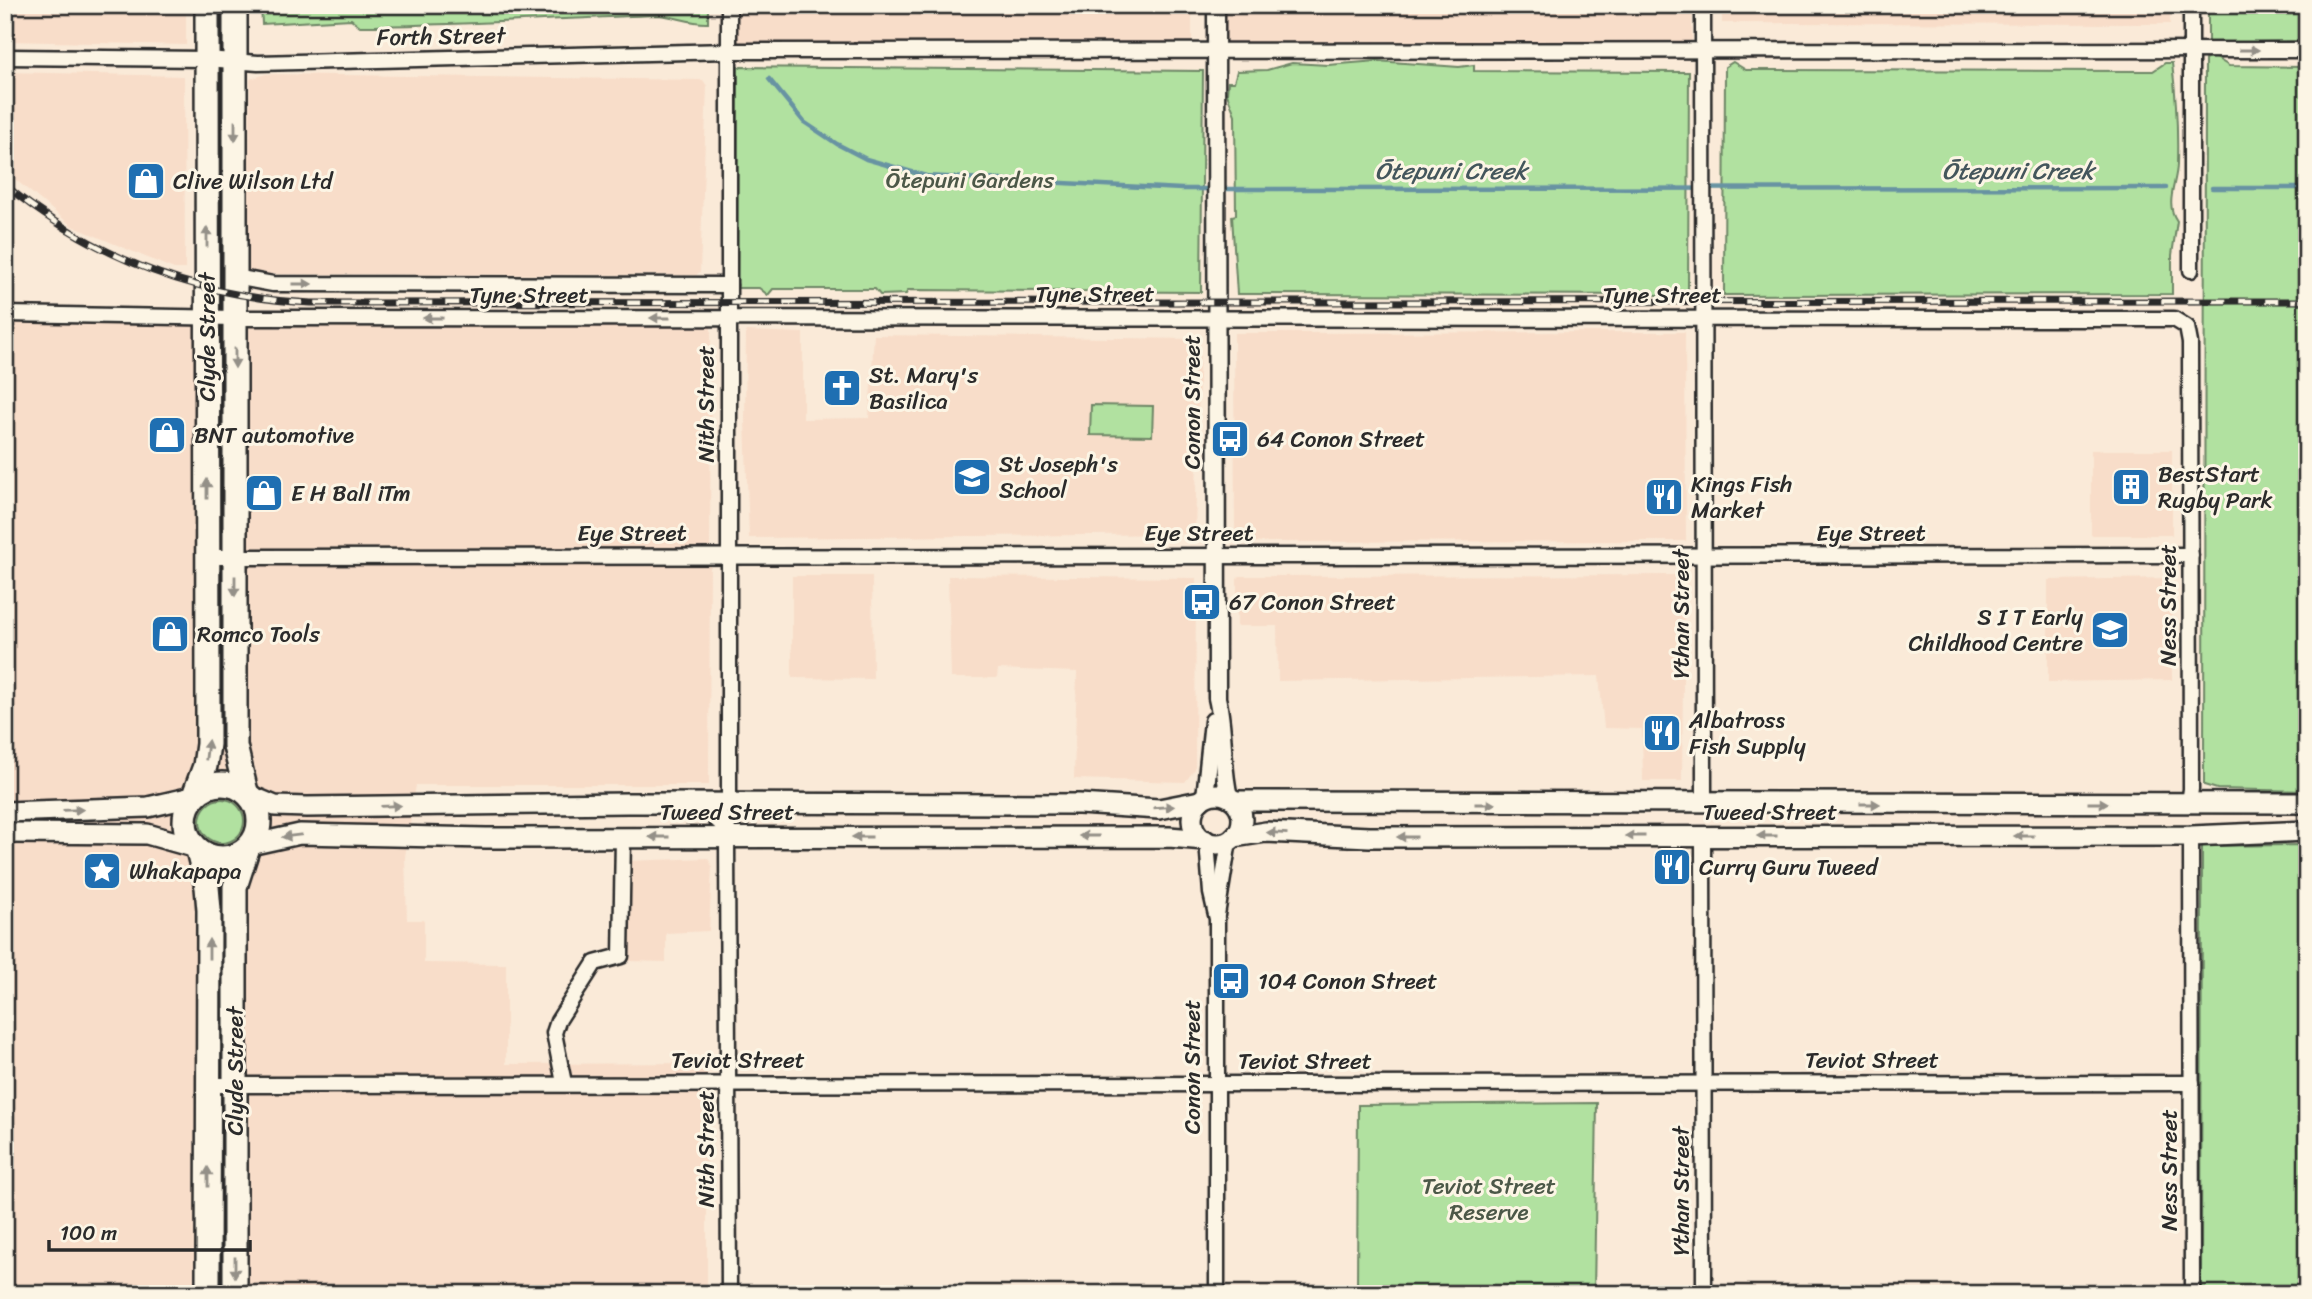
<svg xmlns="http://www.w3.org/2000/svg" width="2312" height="1299" font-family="Sriracha,sans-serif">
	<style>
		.built { fill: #f8ddc9 }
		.green { fill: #b1e1a0; stroke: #6e8666; stroke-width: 2 }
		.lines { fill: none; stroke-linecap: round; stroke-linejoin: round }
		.stream { stroke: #6793a2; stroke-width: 4.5 }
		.minor-casing { stroke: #2b2b2b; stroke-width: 19 }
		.tertiary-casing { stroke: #2b2b2b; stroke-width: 21 }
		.secondary-casing { stroke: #2b2b2b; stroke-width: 24 }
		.trunk-casing { stroke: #2b2b2b; stroke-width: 28 }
		.minor { stroke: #fcf5e5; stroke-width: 14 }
		.tertiary { stroke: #fcf5e5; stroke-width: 16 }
		.secondary { stroke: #fcf5e5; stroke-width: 19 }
		.trunk { stroke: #fcf5e5; stroke-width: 23 }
		.rail-casing { stroke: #2b2b2b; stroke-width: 7 }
		.rail { stroke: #fcf5e5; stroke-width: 4.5; stroke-dasharray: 13; stroke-linecap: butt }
		.oneway { fill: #949088 }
		.labels { text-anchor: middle; stroke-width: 6; stroke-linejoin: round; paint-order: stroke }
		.street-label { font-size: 23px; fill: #2b2b2b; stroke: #fcf5e5 }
		.park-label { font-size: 23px; fill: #4c5848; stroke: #fcf5e5 }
		.poi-label { font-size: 23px; fill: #2b2b2b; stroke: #fcf5e5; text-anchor: start }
		.water-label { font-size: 24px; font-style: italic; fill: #44565c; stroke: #fcf5e5 }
	</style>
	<rect width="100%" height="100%" fill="#faead8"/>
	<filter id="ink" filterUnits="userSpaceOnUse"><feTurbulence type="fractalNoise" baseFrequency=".0143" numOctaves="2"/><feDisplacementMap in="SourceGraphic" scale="14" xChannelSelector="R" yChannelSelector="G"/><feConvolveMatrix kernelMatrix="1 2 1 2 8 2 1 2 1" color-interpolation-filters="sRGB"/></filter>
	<g filter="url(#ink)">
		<g class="built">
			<path d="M5,5H186V45L5,41Z"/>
			<rect x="727" y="5" width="465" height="53"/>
			<rect x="1222" y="5" width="470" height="44"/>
			<path d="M1722,5H2170V24L1722,23Z"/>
			<path d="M5,72L184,76L185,269H174L72,226L5,171Z"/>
			<path d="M266,74L703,80L707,86L700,272L696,275L254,274L248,269L250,79Z"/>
			<path d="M5,323L711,326L709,785H416L405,857L407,920H424V963L506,964V1064L707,1063V1294H5Z"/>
			<path d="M746,331L803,333V419L869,418L874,335L1200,339L1195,534L749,538L745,420Z"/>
			<path d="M1685,332L1686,541L1235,542L1234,333Z"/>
			<rect x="2091" y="450" width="81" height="85"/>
			<path d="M1684,575L1682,781H1643L1642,729L1604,728L1599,676L1278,681L1277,626H1237V579L1240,576Z"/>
			<path d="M792,576H872L873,679L792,678Z"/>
			<path d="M948,576L1196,578L1195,769L1185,782L1074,779L1077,672L998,669L997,678H951Z"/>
			<path d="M2171,578L2172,680L2048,682V580Z"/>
			<path d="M708,858L712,866L709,931L666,933V962L629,961L627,861Z"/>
		</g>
		<g class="green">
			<path d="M261,5H708V23C690,24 673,15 656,15C557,19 459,25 360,26L351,19L262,24Z"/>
			<path d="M2208,5H2307V41L2208,43Z"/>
			<path d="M2213,56L2229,66L2307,67V791L2217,789L2204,785L2205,60Z"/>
			<path d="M1377,61L1459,67L1474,65V71L1689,72L1688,295L1237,294L1232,216L1236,215L1235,115L1227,94L1228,82H1234L1237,71L1267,70L1292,63L1328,65Z"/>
			<path d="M1733,62L1746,70L2153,71L2165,63H2172C2176,95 2178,129 2177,164C2177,183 2164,203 2177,221L2172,255V294L1724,295L1725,67Z"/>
			<path d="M738,67L1203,71L1201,292L908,290L906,294L880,295L875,289H773L768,295L759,288H737Z"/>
			<path d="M1091,405L1153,406L1152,436L1090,435Z"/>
			<circle cx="222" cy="821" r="22"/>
			<path d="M2307,845V1294H2201L2202,846Z"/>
			<path d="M1597,1103L1594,1294H1357L1358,1105Z"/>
		</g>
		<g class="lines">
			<g class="stream">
				<path d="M769,79L804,122L837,144L866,159L926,176L1182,189L2166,188"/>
				<path d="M2212,188H2307"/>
			</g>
			<g class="minor-casing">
				<g id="minor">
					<path d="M729,5V804"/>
					<path d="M1703,5L1704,803"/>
					<path d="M2191,5V270"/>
					<path d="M5,57L207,59L258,63L729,51L2307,50"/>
					<path d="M235,277L273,284L729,285"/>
					<path d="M5,314L235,318L2174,319L2187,327L2190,343L2191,789L2189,803"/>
					<path d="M208,557L2191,555"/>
					<path d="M1703,836L1704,1294"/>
					<path d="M2191,836L2192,1294"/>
					<path d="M727,837L729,1294"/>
					<path d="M1207,841L1211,893L1217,919V1294"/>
					<path d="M1217,915L1229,841"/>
					<path d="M564,1083L554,1033L558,1021L595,963L621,956L623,837"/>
					<path d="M209,1085L2192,1083"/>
				</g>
			</g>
			<g class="tertiary-casing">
				<g id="tertiary">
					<path d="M1216,5L1217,698C1225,731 1221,764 1229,797"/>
					<path d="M1205,797L1213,721"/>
				</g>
			</g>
			<g class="secondary-casing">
				<g id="secondary">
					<circle cx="1217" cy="819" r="25"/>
					<path d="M251,796L275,806L307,807L628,803L1079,804L1159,809L1200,801"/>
					<path d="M1235,801L2307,803"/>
					<path d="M702,804L724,823L727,837"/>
					<path d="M5,812L148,807L192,797"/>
					<path d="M5,833L147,834L193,847"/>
					<path d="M1234,837L1266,832L1369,837L2191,836L2307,831"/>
					<path d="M250,845L300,834L486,838L1169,837L1205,840"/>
				</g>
			</g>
			<g class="trunk-casing">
				<g id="trunk">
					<path d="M235,5V746L246,792"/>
					<circle cx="222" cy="821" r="37"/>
					<path d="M195,793L205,766L208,744L207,5"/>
					<path d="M198,850L207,887L209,910L208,1294"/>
					<path d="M235,1294V887L247,850"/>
				</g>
			</g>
			<use href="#minor" class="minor"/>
			<use href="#tertiary" class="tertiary"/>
			<use href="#secondary" class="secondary"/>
			<use href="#trunk" class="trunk"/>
			<g class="rail-casing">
				<path id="rail" d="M5,185C94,258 196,297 311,303L2307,301"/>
			</g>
			<use href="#rail" class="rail"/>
		</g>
		<defs><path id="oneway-solid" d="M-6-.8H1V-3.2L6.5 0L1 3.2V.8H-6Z" transform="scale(1.75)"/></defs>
		<g class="oneway">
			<use href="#oneway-solid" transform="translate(2249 50)"/>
			<use href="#oneway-solid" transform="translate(235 131) rotate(90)"/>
			<use href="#oneway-solid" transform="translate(207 237) rotate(-90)"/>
			<use href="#oneway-solid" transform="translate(302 284)"/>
			<use href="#oneway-solid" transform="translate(433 318) rotate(-180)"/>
			<use href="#oneway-solid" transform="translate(660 318) rotate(-180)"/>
			<use href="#oneway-solid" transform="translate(235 358) rotate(90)"/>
			<use href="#oneway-solid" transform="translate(207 489) rotate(-90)"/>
			<use href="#oneway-solid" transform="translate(235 586) rotate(90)"/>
			<use href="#oneway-solid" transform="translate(207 750) rotate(-83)"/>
			<use href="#oneway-solid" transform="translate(2098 803)"/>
			<use href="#oneway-solid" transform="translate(1485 804)"/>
			<use href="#oneway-solid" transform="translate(1870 804)"/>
			<use href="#oneway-solid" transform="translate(391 806) rotate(-2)"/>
			<use href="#oneway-solid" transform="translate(1164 807) rotate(-4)"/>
			<use href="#oneway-solid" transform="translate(73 810) rotate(-2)"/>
			<use href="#oneway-solid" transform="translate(1277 833) rotate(-177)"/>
			<use href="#oneway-solid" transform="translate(292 836) rotate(173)"/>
			<use href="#oneway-solid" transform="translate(1089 836) rotate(180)"/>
			<use href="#oneway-solid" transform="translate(1635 836) rotate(180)"/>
			<use href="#oneway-solid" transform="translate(1767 836) rotate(180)"/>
			<use href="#oneway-solid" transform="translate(2024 836) rotate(180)"/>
			<use href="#oneway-solid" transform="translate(659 837) rotate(-180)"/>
			<use href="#oneway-solid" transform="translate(862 837) rotate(180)"/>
			<use href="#oneway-solid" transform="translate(1407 837) rotate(180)"/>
			<use href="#oneway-solid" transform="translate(209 949) rotate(-90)"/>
			<use href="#oneway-solid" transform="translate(208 1177) rotate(-90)"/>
			<use href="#oneway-solid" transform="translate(235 1267) rotate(90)"/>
		</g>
	</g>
	<defs>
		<g id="shop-square" transform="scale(2.0125)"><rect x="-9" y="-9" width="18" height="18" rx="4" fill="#1f6fb2" stroke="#fcf5e5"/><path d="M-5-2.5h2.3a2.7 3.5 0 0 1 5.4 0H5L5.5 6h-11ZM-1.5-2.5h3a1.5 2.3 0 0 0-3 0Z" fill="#fff"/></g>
		<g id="church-square" transform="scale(2.0125)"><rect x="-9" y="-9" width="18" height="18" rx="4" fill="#1f6fb2" stroke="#fcf5e5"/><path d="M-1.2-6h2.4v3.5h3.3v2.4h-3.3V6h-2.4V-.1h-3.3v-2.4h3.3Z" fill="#fff"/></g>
		<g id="bus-square" transform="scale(2.0125)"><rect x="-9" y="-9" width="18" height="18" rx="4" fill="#1f6fb2" stroke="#fcf5e5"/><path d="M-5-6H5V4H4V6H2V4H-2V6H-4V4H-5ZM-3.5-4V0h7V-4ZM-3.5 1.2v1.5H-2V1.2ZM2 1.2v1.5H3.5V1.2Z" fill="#fff"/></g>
		<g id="school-square" transform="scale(2.0125)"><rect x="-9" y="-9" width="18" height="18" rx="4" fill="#1f6fb2" stroke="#fcf5e5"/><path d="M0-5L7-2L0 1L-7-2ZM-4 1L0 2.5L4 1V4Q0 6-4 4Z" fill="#fff"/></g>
		<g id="building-square" transform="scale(2.0125)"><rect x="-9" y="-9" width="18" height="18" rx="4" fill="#1f6fb2" stroke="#fcf5e5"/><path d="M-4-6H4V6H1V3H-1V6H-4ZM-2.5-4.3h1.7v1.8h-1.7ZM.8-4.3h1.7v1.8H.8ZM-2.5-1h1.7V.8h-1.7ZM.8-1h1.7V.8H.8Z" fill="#fff"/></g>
		<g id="restaurant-square" transform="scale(2.0125)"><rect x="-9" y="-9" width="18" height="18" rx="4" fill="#1f6fb2" stroke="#fcf5e5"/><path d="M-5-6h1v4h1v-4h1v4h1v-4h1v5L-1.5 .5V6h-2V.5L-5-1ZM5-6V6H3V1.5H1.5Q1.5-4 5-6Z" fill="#fff"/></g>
		<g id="sight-square" transform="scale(2.0125)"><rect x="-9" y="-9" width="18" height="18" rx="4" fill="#1f6fb2" stroke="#fcf5e5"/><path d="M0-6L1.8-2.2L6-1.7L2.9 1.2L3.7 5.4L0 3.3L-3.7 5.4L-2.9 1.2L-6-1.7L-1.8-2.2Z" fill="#fff"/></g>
	</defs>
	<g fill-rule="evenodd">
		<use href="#shop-square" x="146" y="181"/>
		<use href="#church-square" x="842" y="388"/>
		<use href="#shop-square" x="167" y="435"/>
		<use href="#bus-square" x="1230" y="439"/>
		<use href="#school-square" x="972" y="477"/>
		<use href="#building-square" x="2131" y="487"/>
		<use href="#shop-square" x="264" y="493"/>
		<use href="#restaurant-square" x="1664" y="497"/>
		<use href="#bus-square" x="1202" y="602"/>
		<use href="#school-square" x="2110" y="630"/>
		<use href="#shop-square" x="170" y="634"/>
		<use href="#restaurant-square" x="1662" y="733"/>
		<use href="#restaurant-square" x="1672" y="867"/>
		<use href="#sight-square" x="102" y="871"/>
		<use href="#bus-square" x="1231" y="981"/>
	</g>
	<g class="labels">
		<g class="street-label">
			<text transform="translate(441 36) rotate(-1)" y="8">Forth Street</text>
			<text x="1095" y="302">Tyne Street</text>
			<text x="529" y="303">Tyne Street</text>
			<text x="1662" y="303">Tyne Street</text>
			<text transform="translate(207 337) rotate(-90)" y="8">Clyde Street</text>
			<text transform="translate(1192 402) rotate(-90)" y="8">Conon Street</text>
			<text transform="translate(706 404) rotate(-90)" y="8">Nith Street</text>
			<text x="632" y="541">Eye Street</text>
			<text x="1199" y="541">Eye Street</text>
			<text x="1871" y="541">Eye Street</text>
			<text transform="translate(2168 605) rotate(-90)" y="8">Ness Street</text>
			<text transform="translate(1681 614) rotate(-90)" y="8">Ythan Street</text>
			<text x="727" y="820">Tweed Street</text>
			<text x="1770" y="820">Tweed Street</text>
			<text x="738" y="1068">Teviot Street</text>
			<text x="1872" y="1068">Teviot Street</text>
			<text x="1305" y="1069">Teviot Street</text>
			<text transform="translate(1192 1067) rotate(-90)" y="8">Conon Street</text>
			<text transform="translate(235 1071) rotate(-90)" y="8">Clyde Street</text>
			<text transform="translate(706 1149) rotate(-90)" y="8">Nith Street</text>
			<text transform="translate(2169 1170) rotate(-90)" y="8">Ness Street</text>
			<text transform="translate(1681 1191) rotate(-90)" y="8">Ythan Street</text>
		</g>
		<g class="park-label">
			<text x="970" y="188">Ōtepuni Gardens</text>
			<text x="1489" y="1194">Teviot Street<tspan x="1489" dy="26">Reserve</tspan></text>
		</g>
		<g class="poi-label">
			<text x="173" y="189">Clive Wilson Ltd</text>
			<text x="869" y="383">St. Mary's<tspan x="869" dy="26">Basilica</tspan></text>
			<text x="194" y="443">BNT automotive</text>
			<text x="1257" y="447">64 Conon Street</text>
			<text x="999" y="472">St Joseph's<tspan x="999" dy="26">School</tspan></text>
			<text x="2158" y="482">BestStart<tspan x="2158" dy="26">Rugby Park</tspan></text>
			<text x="1691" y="492">Kings Fish<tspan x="1691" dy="26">Market</tspan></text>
			<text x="291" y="501">E H Ball iTm</text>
			<text x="1229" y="610">67 Conon Street</text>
			<text x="2083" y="625" text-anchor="end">S I T Early<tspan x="2083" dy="26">Childhood Centre</tspan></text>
			<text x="197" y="642">Romco Tools</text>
			<text x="1689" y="728">Albatross<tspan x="1689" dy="26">Fish Supply</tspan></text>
			<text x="1699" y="875">Curry Guru Tweed</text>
			<text x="129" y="879">Whakapapa</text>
			<text x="1258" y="989">104 Conon Street</text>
		</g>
		<g class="water-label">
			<text x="1451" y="179">Ōtepuni Creek</text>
			<text x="2018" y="179">Ōtepuni Creek</text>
		</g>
	</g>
	<rect width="2312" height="1299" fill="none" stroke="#fcf5e5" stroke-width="28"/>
	<rect x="14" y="14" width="2284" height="1271" fill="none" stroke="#2b2b2b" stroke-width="2.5" filter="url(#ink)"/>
	<path d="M49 1240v10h201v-10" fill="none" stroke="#2b2b2b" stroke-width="3.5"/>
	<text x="60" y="1240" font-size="21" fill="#2b2b2b" stroke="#fcf5e5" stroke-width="5" paint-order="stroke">100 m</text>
</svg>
